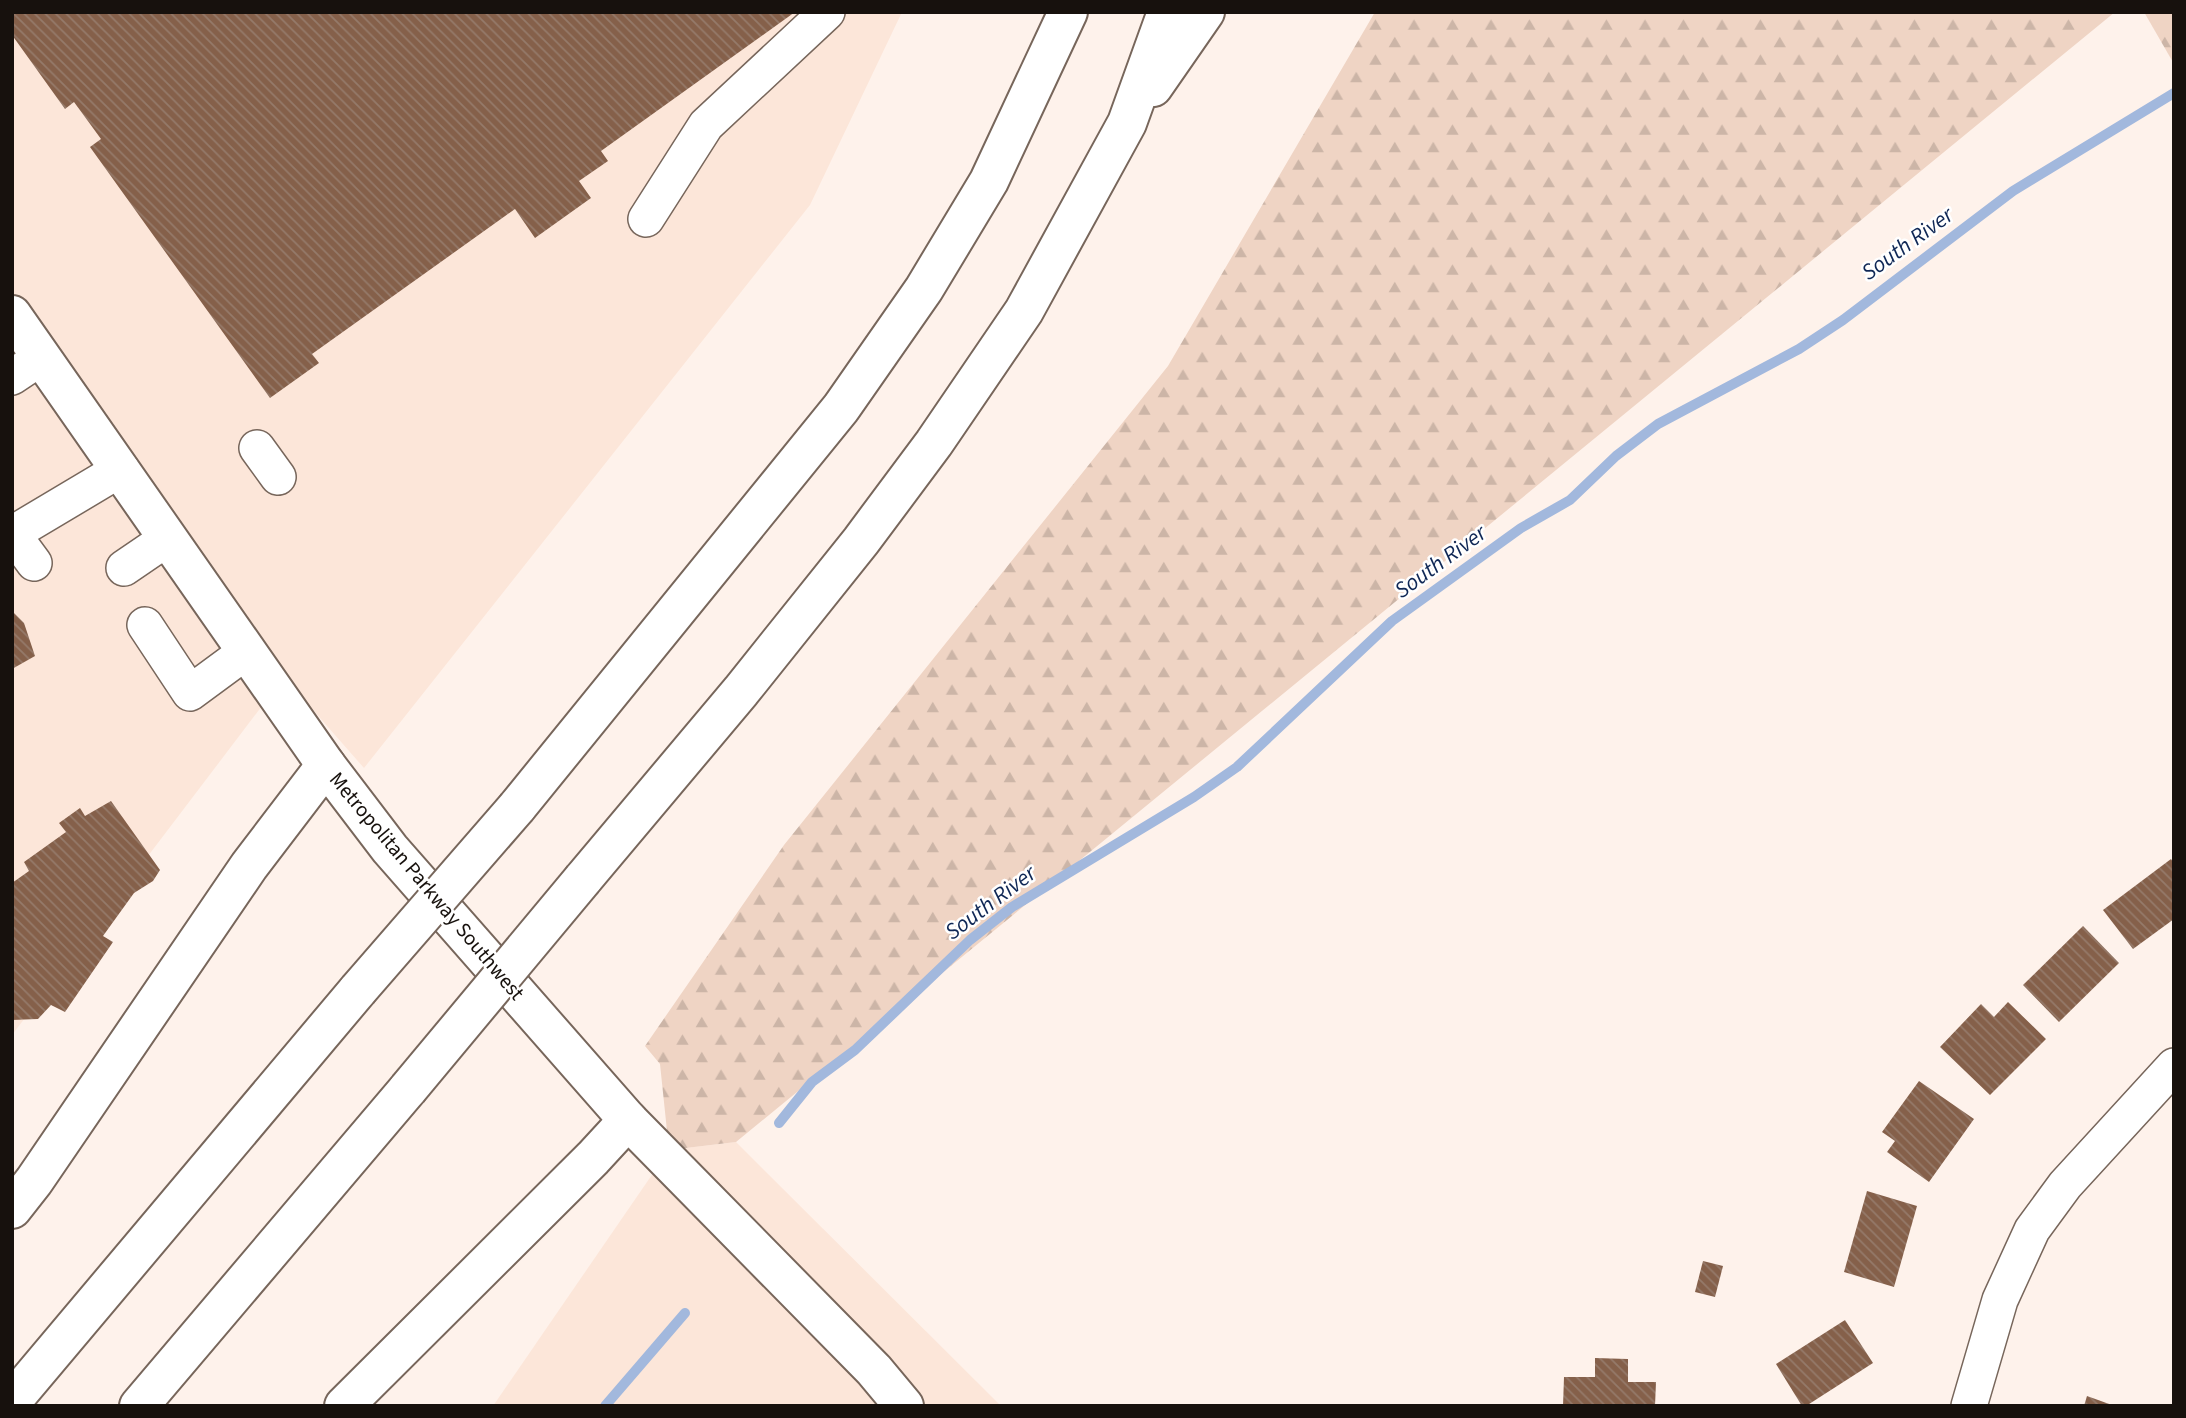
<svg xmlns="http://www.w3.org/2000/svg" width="2186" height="1418" font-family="'Source Sans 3',sans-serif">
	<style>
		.built { fill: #fce6d9 }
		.forest { fill: url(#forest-firs) }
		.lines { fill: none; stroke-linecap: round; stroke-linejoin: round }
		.stream { stroke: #a2b8dd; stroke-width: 10 }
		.building { fill: url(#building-back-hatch) }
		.minor-casing { stroke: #77665b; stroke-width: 38 }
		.major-casing { stroke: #77665b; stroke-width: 42 }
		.highway-casing { stroke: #77665b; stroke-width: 42 }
		.minor { stroke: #fff; stroke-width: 35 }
		.major { stroke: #fff; stroke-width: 38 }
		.highway { stroke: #fff; stroke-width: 38 }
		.highway-bridge-casing { stroke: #77665b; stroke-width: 42; stroke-linecap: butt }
		.highway-bridge { stroke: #fff; stroke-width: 38 }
		.labels { text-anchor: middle; stroke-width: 5; stroke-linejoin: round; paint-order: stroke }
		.street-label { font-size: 21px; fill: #17110d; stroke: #fff }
		.water-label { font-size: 23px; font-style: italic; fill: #0f2755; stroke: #fff }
	</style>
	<defs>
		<pattern id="forest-firs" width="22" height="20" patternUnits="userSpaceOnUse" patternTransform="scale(1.75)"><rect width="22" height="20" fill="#efd4c4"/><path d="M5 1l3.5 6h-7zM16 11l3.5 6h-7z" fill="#ccb5a7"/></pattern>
		<pattern id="building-back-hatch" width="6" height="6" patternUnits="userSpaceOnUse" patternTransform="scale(1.75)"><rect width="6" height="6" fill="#85604a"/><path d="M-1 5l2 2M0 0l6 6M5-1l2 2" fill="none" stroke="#957a6a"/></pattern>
	</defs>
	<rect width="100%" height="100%" fill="#fef2eb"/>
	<g class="built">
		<path d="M12,12H902L810,205L364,768L284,677L12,1035Z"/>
		<path d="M736,1142L1001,1406H493L669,1150Z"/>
	</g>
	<g class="forest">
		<path d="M1375,12H2115L736,1142L669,1150L660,1064L645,1046L784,845L1168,366Z"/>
		<path d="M2144,12H2174V64Z"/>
	</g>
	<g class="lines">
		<g class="stream">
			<path d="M779,1123L812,1082L855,1050L970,940L1012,907L1194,797L1237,767L1392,621L1521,528L1570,500L1616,456L1658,424L1799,349L1843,320L2013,191L2174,93"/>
			<path d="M605,1406L685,1313"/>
		</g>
	</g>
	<g class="building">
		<path d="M12,12H795L601,151L608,161L579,181L591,198L535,238L515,209L312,354L319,363L270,398L90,147L101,139L74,102L65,109L12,35Z"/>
		<path d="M12,611L24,623L35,656L12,669Z"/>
		<path d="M111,801L160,870L153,881L134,893L103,936L113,942L65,1012L51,1005L38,1019L12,1020V883L29,871L24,862L66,832L59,823L80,808L85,816Z"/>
		<path d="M2171,859L2174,863V919L2133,949L2103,910Z"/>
		<path d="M2083,926L2119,963L2059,1022L2023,985Z"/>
		<path d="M2008,1002L2046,1039L1990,1095L1940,1047L1981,1004L1994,1017Z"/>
		<path d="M1919,1081L1974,1119L1929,1182L1887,1152L1895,1141L1882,1132Z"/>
		<path d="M1867,1191L1917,1206L1894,1287L1844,1272Z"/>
		<path d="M1703,1261L1723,1266L1715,1297L1695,1292Z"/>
		<path d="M1845,1320L1873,1363L1806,1406H1802L1776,1364Z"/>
		<path d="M1595,1358L1628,1359V1382H1656L1655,1406H1563L1564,1377H1595Z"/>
		<path d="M2087,1396L2112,1405V1406H2084Z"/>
	</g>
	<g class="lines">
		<g class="minor-casing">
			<g id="minor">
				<path d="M646,219L706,125L827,12"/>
				<path d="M12,377L42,357"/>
				<path d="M257,448L278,477"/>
				<path d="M12,533L34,563"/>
				<path d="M12,534L121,469"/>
				<path d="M124,568L168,538"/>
				<path d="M145,625L190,693L247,651"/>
				<path d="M1969,1406L2000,1300L2032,1230L2065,1185L2174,1066"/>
			</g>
		</g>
		<g class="major-casing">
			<path id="major" d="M12,315L326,765L390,849L628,1120L874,1370L904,1406"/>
		</g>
		<g class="highway-casing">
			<g id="highway">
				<path d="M1153,87L1205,12"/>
				<path d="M517,807L841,408L924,289L989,181L1068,12"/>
				<path d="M583,879L741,691L861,541L934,443L1024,311L1127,123L1167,12"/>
				<path d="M12,1209L34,1181L249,866L326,765"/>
				<path d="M12,1401L358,990"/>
				<path d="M139,1406L408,1089"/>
				<path d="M344,1406L593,1158L628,1120"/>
			</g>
		</g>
		<use href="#minor" class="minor"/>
		<use href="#major" class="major"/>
		<use href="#highway" class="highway"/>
		<g class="highway-bridge-casing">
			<g id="highway-bridge">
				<path d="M358,990L517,807"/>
				<path d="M408,1089L583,879"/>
			</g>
		</g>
		<use href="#highway-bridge" class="highway-bridge"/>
	</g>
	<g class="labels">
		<g class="street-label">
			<text transform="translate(427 886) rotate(50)" y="7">Metropolitan Parkway Southwest</text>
		</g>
		<g class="water-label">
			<text transform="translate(1907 243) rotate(-36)" y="8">South River</text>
			<text transform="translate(1440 561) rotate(-36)" y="8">South River</text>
			<text transform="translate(990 902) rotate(-37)" y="8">South River</text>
		</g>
	</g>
	<rect width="2186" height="1418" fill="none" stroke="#17110d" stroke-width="28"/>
</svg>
